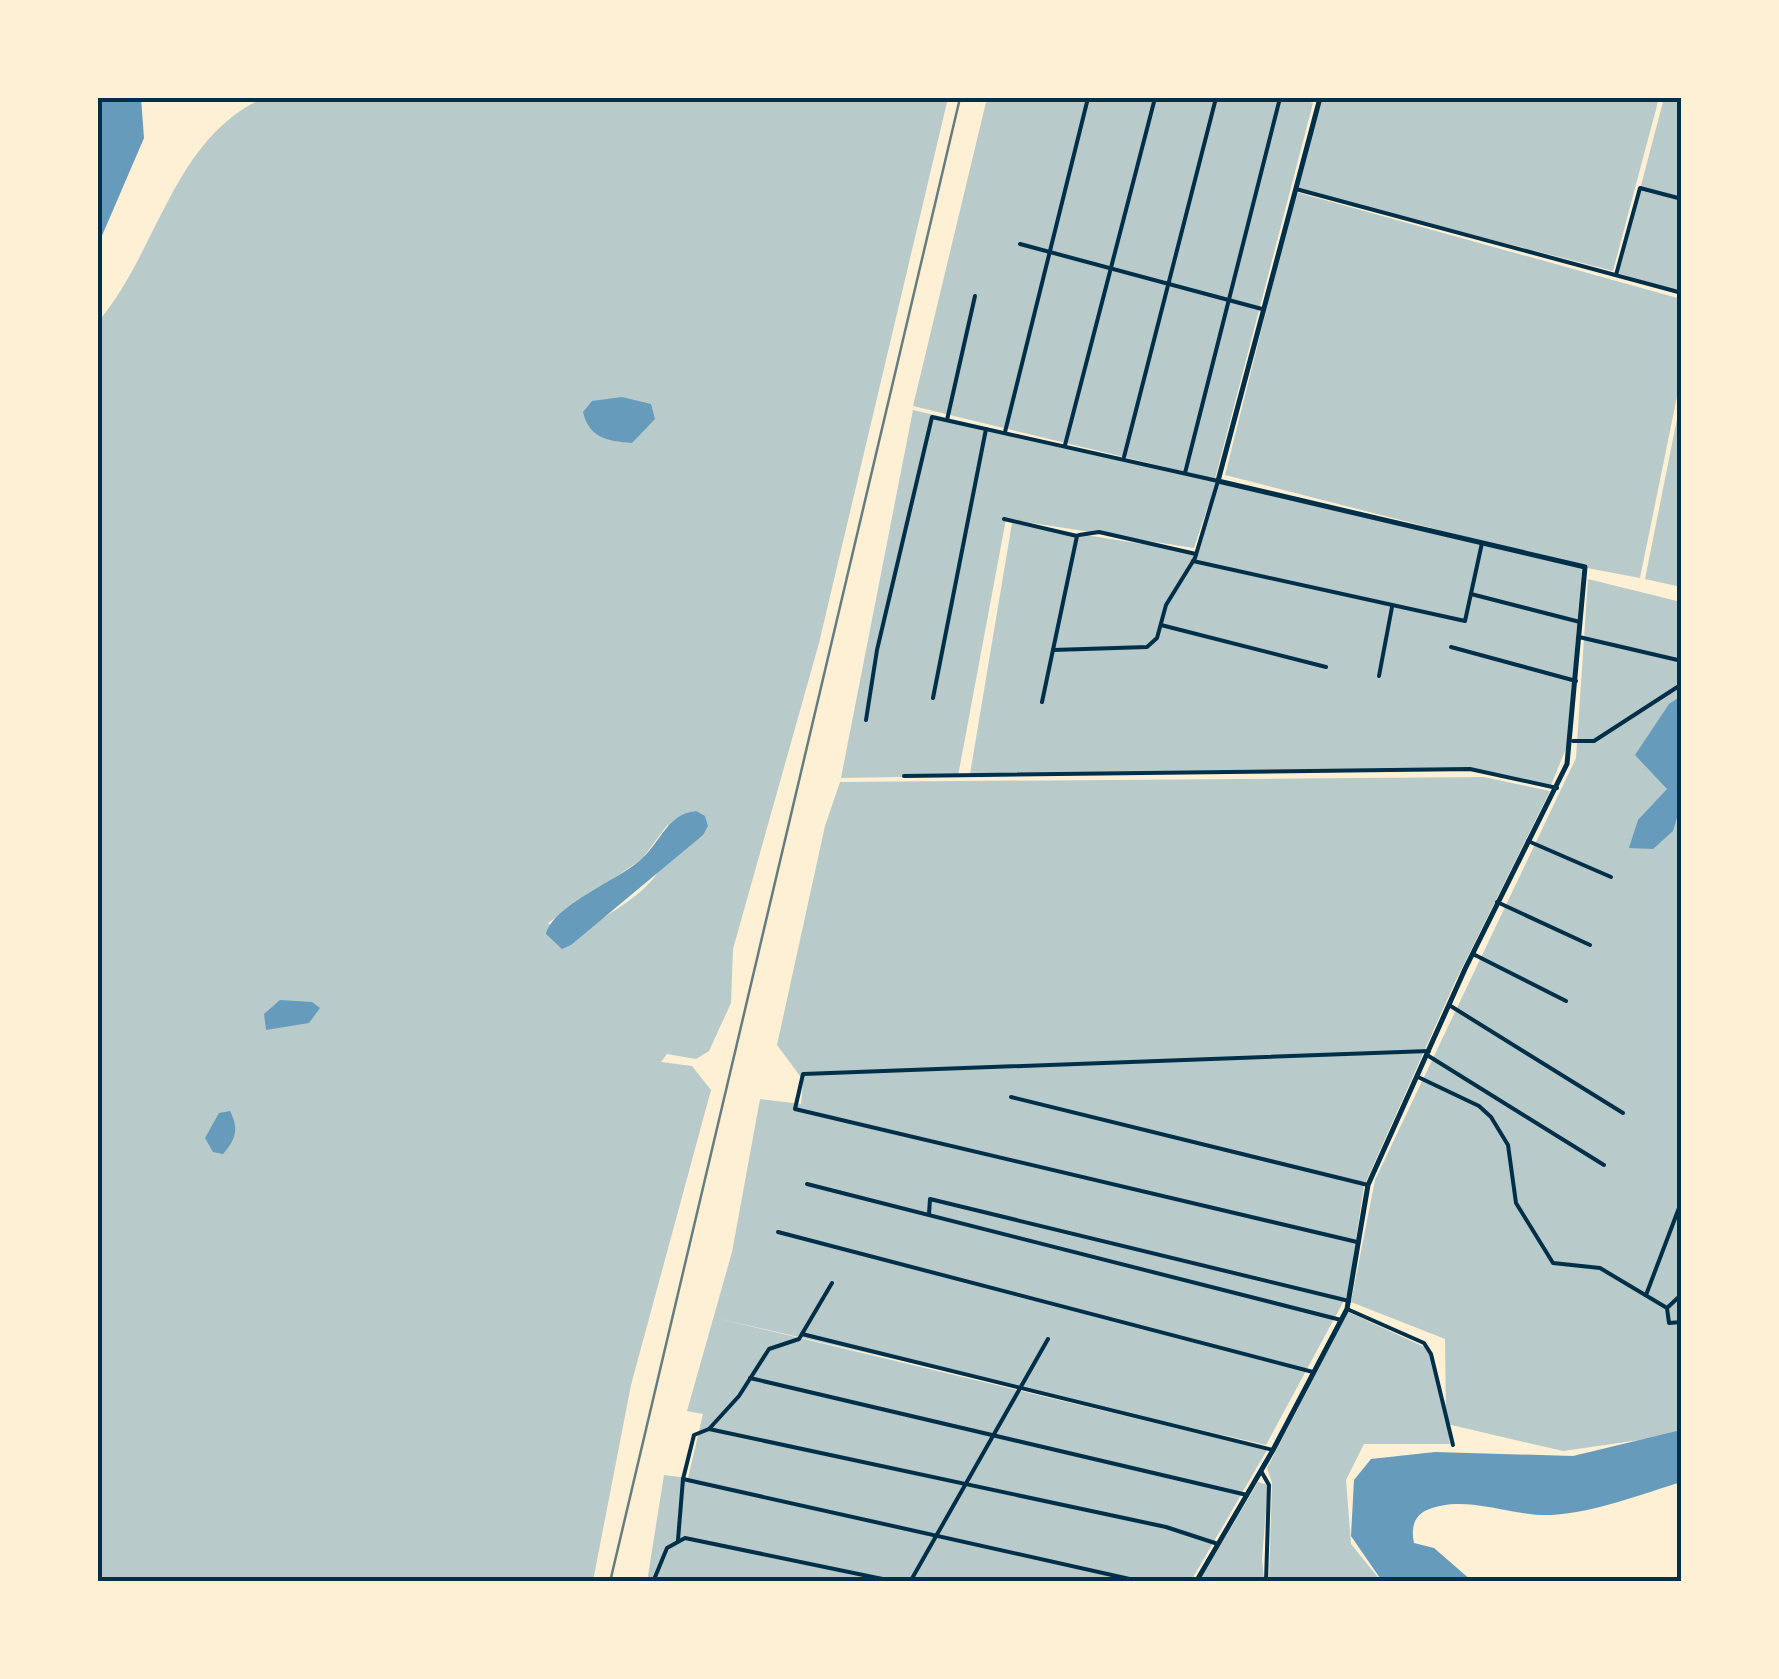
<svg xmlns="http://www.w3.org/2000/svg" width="1779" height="1679" font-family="'Sofia Sans Condensed',sans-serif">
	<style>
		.green { fill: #b9caca; fill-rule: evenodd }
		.water { fill: #669bbc }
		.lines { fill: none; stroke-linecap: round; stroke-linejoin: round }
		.minor { stroke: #003049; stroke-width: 4 }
		.tertiary { stroke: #003049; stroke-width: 5 }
		.rail { stroke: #657d81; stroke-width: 2.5 }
		.neatline { fill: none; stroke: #003049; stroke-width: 4 }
	</style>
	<rect width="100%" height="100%" fill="#fdf0d5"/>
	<g class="green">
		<path d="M263,98H948L819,643L733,949L731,1003L709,1051L696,1059L667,1054L661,1062L692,1066L711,1090L631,1385L593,1581L98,1582V322C160,248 172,140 263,98ZM668,824C666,838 666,860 658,872C637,904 596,916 571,945L548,923L642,859Z"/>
		<path d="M987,98H1293L1313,103L1215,479L913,406Z"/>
		<path d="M1323,98H1659L1613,271L1296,189Z"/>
		<path d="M1664,98H1681V292L1618,273Z"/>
		<path d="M1296,192L1681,299V377L1640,578L1582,567L1567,746L1551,785L1485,771L970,774L1012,523L1198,553L1209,503L1194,548L1006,519L958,776L841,778L913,410L1568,563L1225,475Z"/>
		<path d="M1681,399L1682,587H1681L1645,579Z"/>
		<path d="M1588,579L1681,602V1434L1563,1451L1447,1424L1450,1444H1364L1346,1480L1351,1544L1381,1581H1269L1272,1483L1267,1468L1348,1312L1429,1349L1446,1419L1445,1339L1351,1302L1375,1180L1576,758Z"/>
		<path d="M1484,777L1550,791L1455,982L1364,1186L1348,1293L1266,1445L716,1318L1267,1450L1191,1581L647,1582L664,1475L688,1478L703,1414L687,1411L732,1252L760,1099L801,1104L803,1080L777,1045L825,826L840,782Z"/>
		<path d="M1258,1482L1268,1485L1262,1559L1264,1581L1199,1582Z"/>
	</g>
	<g class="water">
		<path d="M98,98H141L144,138L98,245Z"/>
		<path d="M622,397L651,404L655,419L632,443C607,441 589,438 583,412L592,401Z"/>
		<path d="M1681,696V804L1673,831L1653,849L1629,848L1638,820L1667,789L1635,755L1669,704Z"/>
		<path d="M696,811L705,816L708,826L703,835L571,945L562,949L546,934C552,907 615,881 638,862C660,845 666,814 696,811Z"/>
		<path d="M280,1000L312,1002L320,1008L309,1023L266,1030L264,1014Z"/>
		<path d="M230,1111C239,1129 236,1139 223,1154L213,1152L205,1138L219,1113Z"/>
		<path d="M1681,1430V1482C1640,1495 1595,1512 1552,1515C1512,1517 1465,1493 1427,1510C1413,1516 1411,1530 1414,1543L1434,1548L1472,1581H1382L1351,1536L1354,1480L1371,1459L1435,1452L1573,1456Z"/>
	</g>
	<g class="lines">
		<g class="minor">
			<path d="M1296,189L1682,293"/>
			<path d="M1020,244L1262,309"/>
			<path d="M1616,275L1640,188L1682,199"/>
			<path d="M947,420L975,296"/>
			<path d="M1005,432L1088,98"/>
			<path d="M1065,445L1155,98"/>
			<path d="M1124,457L1216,98"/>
			<path d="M1185,473L1280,98"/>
			<path d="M1004,519L1077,536L1042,702"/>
			<path d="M1079,535L1099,532L1196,554"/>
			<path d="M1193,561L1465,621L1482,543"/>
			<path d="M1471,594L1580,622"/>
			<path d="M1161,625L1326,667"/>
			<path d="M1579,637L1682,661"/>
			<path d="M1451,647L1576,681"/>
			<path d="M1379,676L1392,607"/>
			<path d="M933,698L986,429"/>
			<path d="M866,720L877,650L932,417L1218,481L1195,558L1166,605L1157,638L1147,647L1053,650"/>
			<path d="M1573,741H1594L1682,684"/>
			<path d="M904,776L1470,769L1557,788"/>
			<path d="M1528,841L1611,877"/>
			<path d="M1497,902L1590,945"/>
			<path d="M1473,954L1566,1001"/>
			<path d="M1449,1005L1623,1113"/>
			<path d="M1427,1055L1604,1165"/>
			<path d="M1418,1077L1479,1106L1491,1117L1508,1145L1516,1203L1553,1263L1600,1268L1667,1308L1682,1294"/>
			<path d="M1011,1097L1368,1185"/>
			<path d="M807,1184L1341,1320"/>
			<path d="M929,1214L930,1199L1349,1301"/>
			<path d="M778,1232L1313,1372"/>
			<path d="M1357,1242L795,1109L803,1074L1429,1051"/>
			<path d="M832,1283L799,1339L769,1349L739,1396L709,1429L1166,1527L1218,1544"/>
			<path d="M1646,1295L1682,1200"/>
			<path d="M1667,1308L1669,1323L1682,1322"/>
			<path d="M1347,1309L1424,1343L1431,1354L1453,1445"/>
			<path d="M802,1334L1273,1450"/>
			<path d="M750,1378L1247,1495"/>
			<path d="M1261,1471L1269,1485L1266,1582"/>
			<path d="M683,1479L1143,1582"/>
			<path d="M678,1540L683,1479L694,1435L709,1429"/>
			<path d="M653,1582L667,1548L685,1538L897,1582"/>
			<path d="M910,1582L1048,1339"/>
		</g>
		<path class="tertiary" d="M1196,1582L1273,1450L1347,1309L1368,1185L1465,969L1567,764L1585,567L1218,481L1320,98"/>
		<path class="rail" d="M610,1582L960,98"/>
	</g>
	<rect width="1779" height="1679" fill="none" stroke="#fdf0d5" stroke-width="200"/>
	<rect x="100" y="100" width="1579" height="1479" class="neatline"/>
</svg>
